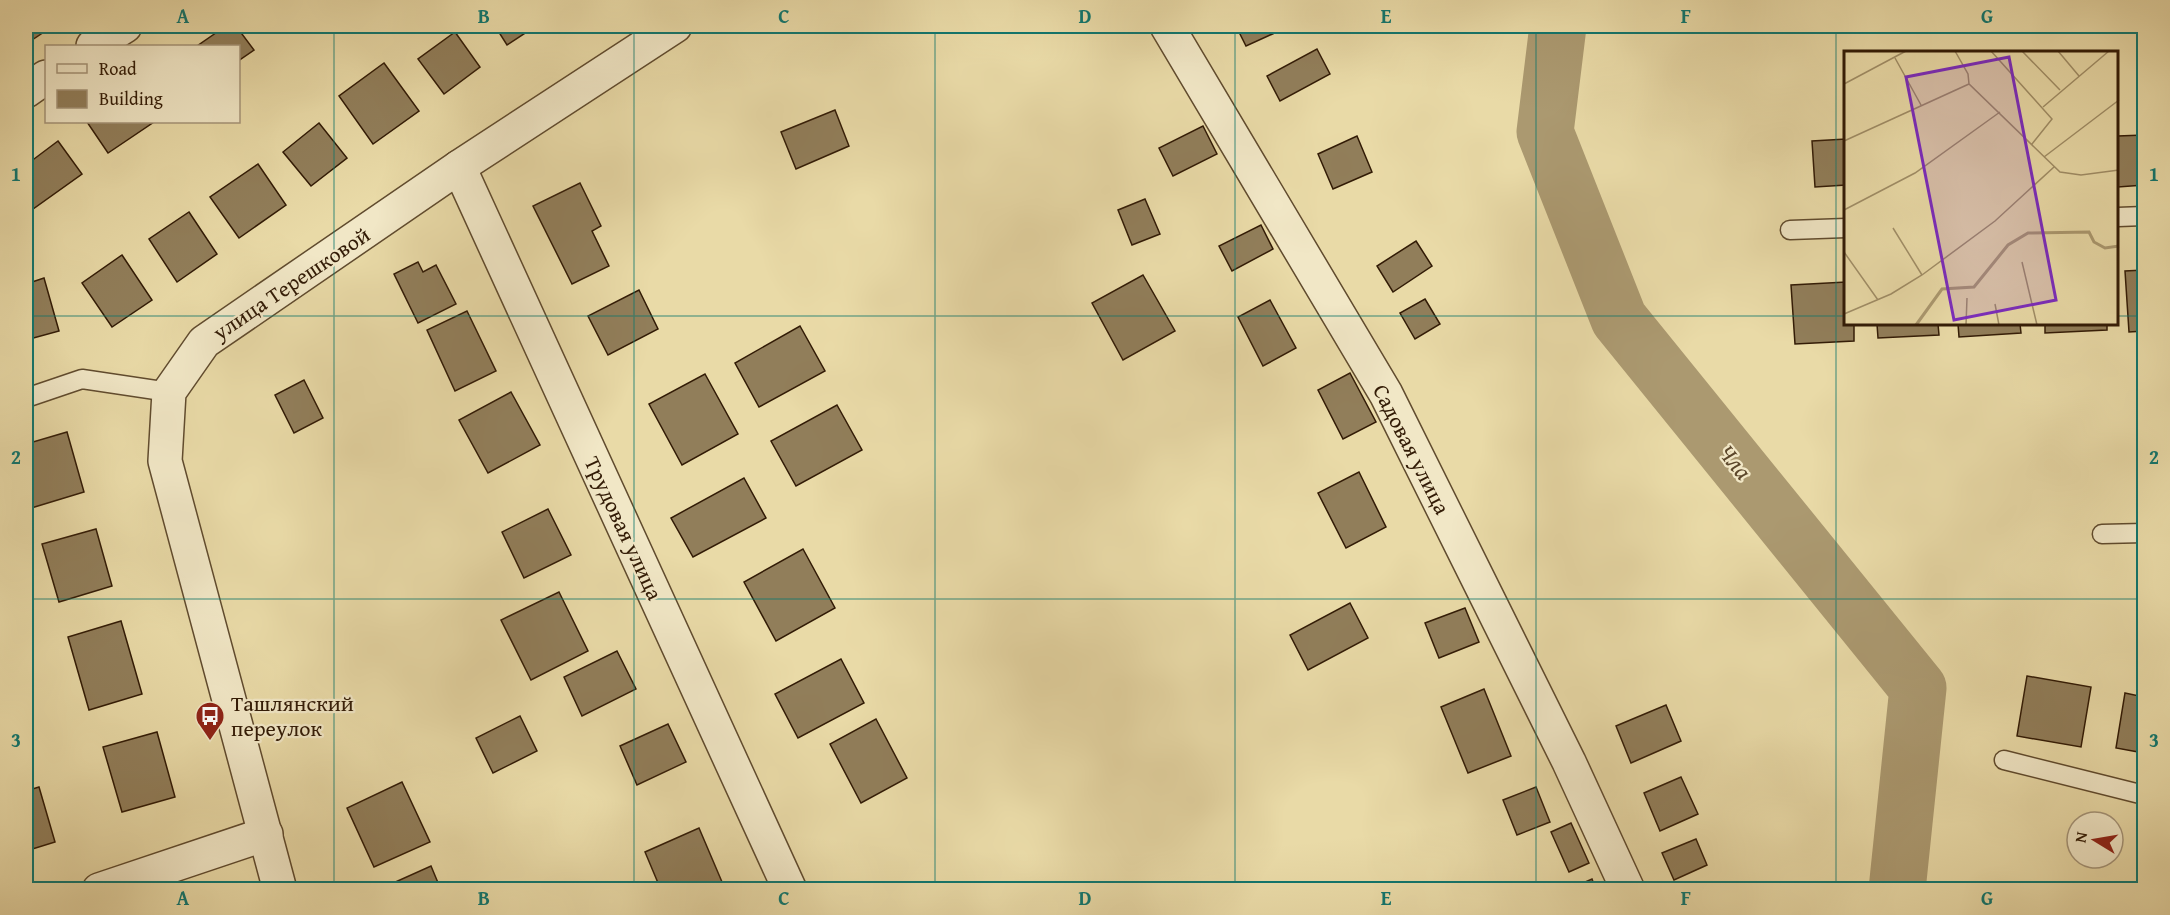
<svg xmlns="http://www.w3.org/2000/svg" width="2170" height="915" font-family="'Gentium Book Plus',serif">
	<style>
		.lines { fill: none; stroke-linecap: round; stroke-linejoin: round }
		.river { stroke: #ab9970; stroke-width: 57 }
		.building { fill: #917e5a; stroke: #321b06; stroke-width: 1.5 }
		.service-casing { stroke: #604b2e; stroke-width: 21 }
		.minor-casing { stroke: #604b2e; stroke-width: 36 }
		.tertiary-casing { stroke: #604b2e; stroke-width: 36 }
		.service { stroke: #f1e7c6; stroke-width: 18 }
		.minor { stroke: #f1e7c6; stroke-width: 33 }
		.tertiary { stroke: #f1e7c6; stroke-width: 33 }
		.grid { fill: none; stroke: #0f766e; stroke-width: 1.5; stroke-opacity: 0.55 }
		.labels { text-anchor: middle; stroke-width: 4.5; stroke-linejoin: round; paint-order: stroke }
		.street-label { font-size: 22px; fill: #321b06; stroke: #f1e7c6 }
		.poi-label { font-size: 22px; fill: #321b06; stroke: #f1e7c6; text-anchor: start }
		.water-label { font-size: 24px; font-style: italic; fill: #5c472b; stroke: #f1e7c6 }
		.inset-river { fill: none; stroke: #ab9970; stroke-width: 3 }
		.inset-road { fill: none; stroke: #a08e67; stroke-width: 1.5 }
		.view { fill: #7b2cbf; fill-opacity: 0.15; stroke: #7b2cbf; stroke-width: 3 }
		.inset-edge { fill: none; stroke: #321b06; stroke-width: 3 }
		.neatline { fill: none; stroke: #0f766e; stroke-width: 2 }
		.grid-label { font-size: 20px; text-anchor: middle; font-weight: bold; fill: #0f766e }
	</style>
	<rect width="100%" height="100%" fill="#e9daa7"/>
	<filter id="stains"><feTurbulence type="fractalNoise" baseFrequency=".00333" numOctaves="4"/><feColorMatrix values="0 0 0 0 .2 0 0 0 0 .09 0 0 0 0 .02 0 0 0 .5 -.17"/></filter>
	<radialGradient id="worn" r=".72"><stop offset=".6" stop-color="#630" stop-opacity="0"/><stop offset="1" stop-color="#630" stop-opacity=".3"/></radialGradient>
	<g class="lines">
		<path class="river" d="M1558,26L1545,132L1619,319L1918,688L1897,890"/>
	</g>
	<g class="building">
		<path d="M26,26H53L29,42L26,37Z"/>
		<path d="M226,26H236L254,50L238,61V46H197Z"/>
		<path d="M495,26H536L507,45Z"/>
		<path d="M1236,26H1290L1246,46Z"/>
		<path d="M455,32L480,67L444,94L418,59Z"/>
		<path d="M1317,49L1330,74L1280,101L1267,76Z"/>
		<path d="M384,63L419,111L373,144L339,96Z"/>
		<path d="M835,110L849,146L796,169L781,132Z"/>
		<path d="M87,122H154L108,153Z"/>
		<path d="M319,123L347,158L311,186L283,152Z"/>
		<path d="M1203,126L1217,154L1173,176L1159,148Z"/>
		<path d="M2144,135V185L2118,187V136Z"/>
		<path d="M1357,136L1372,172L1333,189L1318,154Z"/>
		<path d="M1846,139V185L1815,187L1812,141Z"/>
		<path d="M58,141L82,174L26,214V165Z"/>
		<path d="M258,164L286,205L239,238L210,197Z"/>
		<path d="M580,183L601,226L592,231L609,266L572,284L533,206Z"/>
		<path d="M1145,199L1160,234L1132,245L1118,210Z"/>
		<path d="M189,212L217,254L177,282L149,239Z"/>
		<path d="M1261,225L1273,249L1232,271L1219,246Z"/>
		<path d="M1416,241L1432,266L1393,292L1377,266Z"/>
		<path d="M122,255L152,300L112,327L82,283Z"/>
		<path d="M418,262L423,272L436,265L456,304L418,323L394,274Z"/>
		<path d="M2144,270V331L2129,332L2125,271Z"/>
		<path d="M1143,275L1175,331L1123,360L1092,303Z"/>
		<path d="M44,278L59,331L26,340V284Z"/>
		<path d="M1846,282V324H1854V341L1795,344L1791,285Z"/>
		<path d="M639,290L658,329L608,355L588,316Z"/>
		<path d="M1425,299L1440,324L1415,339L1400,313Z"/>
		<path d="M1270,300L1296,348L1263,366L1238,317Z"/>
		<path d="M467,311L496,371L455,391L427,330Z"/>
		<path d="M1877,324H1938L1939,335L1878,338Z"/>
		<path d="M1958,324H2020L2021,333L1959,337Z"/>
		<path d="M2045,324H2107V330L2045,333Z"/>
		<path d="M800,326L825,371L759,407L735,363Z"/>
		<path d="M1350,373L1376,422L1343,439L1318,390Z"/>
		<path d="M705,374L738,434L682,465L649,404Z"/>
		<path d="M304,380L323,418L294,433L275,395Z"/>
		<path d="M511,392L540,445L488,473L459,420Z"/>
		<path d="M837,405L862,450L796,486L771,441Z"/>
		<path d="M67,432L84,492L28,509L26,500V444Z"/>
		<path d="M1359,472L1386,527L1346,548L1318,493Z"/>
		<path d="M744,478L766,518L693,557L671,518Z"/>
		<path d="M548,509L571,555L524,578L502,532Z"/>
		<path d="M96,529L112,586L59,602L42,544Z"/>
		<path d="M803,549L835,608L776,641L744,582Z"/>
		<path d="M559,592L588,651L531,680L501,620Z"/>
		<path d="M1350,603L1368,638L1308,670L1290,635Z"/>
		<path d="M1465,608L1479,642L1439,658L1425,623Z"/>
		<path d="M121,621L142,694L89,710L68,637Z"/>
		<path d="M617,651L636,689L582,716L564,677Z"/>
		<path d="M841,659L864,703L798,738L775,694Z"/>
		<path d="M2027,676L2091,687L2081,747L2017,736Z"/>
		<path d="M1484,689L1511,756L1468,773L1441,707Z"/>
		<path d="M2125,693L2144,697V753L2116,748Z"/>
		<path d="M1666,705L1681,741L1631,763L1616,726Z"/>
		<path d="M520,716L537,751L493,773L476,738Z"/>
		<path d="M876,719L907,778L861,803L830,744Z"/>
		<path d="M668,724L686,762L637,785L620,746Z"/>
		<path d="M157,732L175,797L122,812L103,747Z"/>
		<path d="M1681,777L1698,814L1660,831L1644,793Z"/>
		<path d="M402,782L430,842L374,867L347,808Z"/>
		<path d="M39,787L55,842L26,851V791Z"/>
		<path d="M1536,787L1550,822L1517,835L1503,800Z"/>
		<path d="M1571,823L1589,863L1569,872L1551,832Z"/>
		<path d="M699,828L725,889L661,890L645,852Z"/>
		<path d="M1696,839L1707,865L1674,880L1662,853Z"/>
		<path d="M431,866L441,890H382V888Z"/>
		<path d="M1592,879L1596,890H1567Z"/>
		<path d="M1762,883L1764,890H1744Z"/>
	</g>
	<g class="lines">
		<g class="service-casing">
			<g id="service">
				<path d="M2118,217L2144,216"/>
				<path d="M1790,230L1846,228"/>
				<path d="M26,398L82,379L169,392"/>
				<path d="M2102,534L2144,533"/>
				<path d="M2004,760L2144,795"/>
			</g>
		</g>
		<g class="minor-casing">
			<g id="minor">
				<path d="M1167,26L1386,394L1569,762L1628,890"/>
				<path d="M93,46L125,26"/>
				<path d="M26,91L46,77"/>
				<path d="M459,167L790,890"/>
				<path d="M99,890L266,834"/>
			</g>
		</g>
		<g class="tertiary-casing">
			<path id="tertiary" d="M280,890L165,461L169,392L204,342L459,167L675,26"/>
		</g>
		<use href="#service" class="service"/>
		<use href="#minor" class="minor"/>
		<use href="#tertiary" class="tertiary"/>
	</g>
	<path class="grid" d="M334,26V890M634,26V890M935,26V890M1235,26V890M1536,26V890M1836,26V890M26,316H1846M2118,316H2144M26,599H2144"/>
	<defs>
		<g id="bus-pin" transform="scale(1.5)"><path d="M0 17L-7.5 6A9.5 9.5 0 1 1 7.5 6Z" fill="#8f2418" stroke="#f1e7c6"/><path d="M-5-6H5V4H4V6H2V4H-2V6H-4V4H-5ZM-3.5-4V0h7V-4ZM-3.5 1.2v1.5H-2V1.2ZM2 1.2v1.5H3.5V1.2Z" fill="#fff"/></g>
	</defs>
	<g fill-rule="evenodd">
		<use href="#bus-pin" x="210" y="716"/>
	</g>
	<g class="labels">
		<g class="street-label">
			<text transform="translate(291 283) rotate(-34)" y="8">улица Терешковой</text>
			<text transform="translate(1412 449) rotate(63)" y="8">Садовая улица</text>
			<text transform="translate(624 528) rotate(65)" y="8">Трудовая улица</text>
		</g>
		<g class="poi-label">
			<text x="231" y="711">Ташлянский<tspan x="231" dy="25">переулок</tspan></text>
		</g>
		<g class="water-label">
			<text transform="translate(1735 462) rotate(51)" y="8">Чла</text>
		</g>
	</g>
	<g transform="translate(1844 51)">
		<rect width="274" height="274" fill="#e9daa7"/>
		<path class="inset-river" d="M72,274L98,238L130,236L164,194L184,182L245,181L250,191L261,197L275,195"/>
		<path class="inset-road" d="M111,0L124,23L125,33M147,0L208,68L188,93M178,0L216,39M214,0L235,25M51,7L77,54M0,33L62,0M199,56L265,0M0,90L125,33L216,121L237,124L275,119M200,106L275,49M0,159L71,122L156,61M49,177L78,224M0,201L34,249M178,211L193,274M151,253L155,274M0,263L47,243L78,224L151,170L210,116M122,274L123,247"/>
		<path class="view" d="M165,6L212,249L110,269L62,26Z"/>
		<rect width="274" height="274" class="inset-edge"/>
	</g>
	<rect width="2170" height="915" fill="none" stroke="#e9daa7" stroke-width="66"/>
	<rect x="45" y="45" width="195" height="78" fill="#f1e7c6" stroke="#a59579" stroke-width="1.5"/>
	<rect x="57" y="64" width="30" height="9" fill="#f1e7c6" stroke="#a59579" stroke-width="1.5"/>
	<text x="99" y="75" font-size="18" fill="#321b06">Road</text>
	<rect x="57" y="90" width="30" height="18" fill="#917e5a" stroke="#a59579" stroke-width="1.5"/>
	<text x="99" y="105" font-size="18" fill="#321b06">Building</text>
	<g transform="translate(2095 840) rotate(281)"><circle r="28" fill="#f1e7c6" stroke="#a59579" stroke-width="1.5"/>
	<path d="M0-4.5L10 22L0 15L-10 22Z" fill="#8f2418"/>
	<text y="-9" font-size="16" font-weight="bold" text-anchor="middle" fill="#321b06">N</text>
	</g>
	<rect x="33" y="33" width="2104" height="849" class="neatline"/>
	<g class="grid-label">
		<text x="183" y="23">A</text>
		<text x="484" y="23">B</text>
		<text x="784" y="23">C</text>
		<text x="1085" y="23">D</text>
		<text x="1386" y="23">E</text>
		<text x="1686" y="23">F</text>
		<text x="1987" y="23">G</text>
		<text x="16" y="181">1</text>
		<text x="2154" y="181">1</text>
		<text x="16" y="464">2</text>
		<text x="2154" y="464">2</text>
		<text x="16" y="747">3</text>
		<text x="2154" y="747">3</text>
		<text x="183" y="905">A</text>
		<text x="484" y="905">B</text>
		<text x="784" y="905">C</text>
		<text x="1085" y="905">D</text>
		<text x="1386" y="905">E</text>
		<text x="1686" y="905">F</text>
		<text x="1987" y="905">G</text>
	</g>
	<rect width="100%" height="100%" filter="url(#stains)"/>
	<rect width="100%" height="100%" fill="url(#worn)"/>
</svg>
